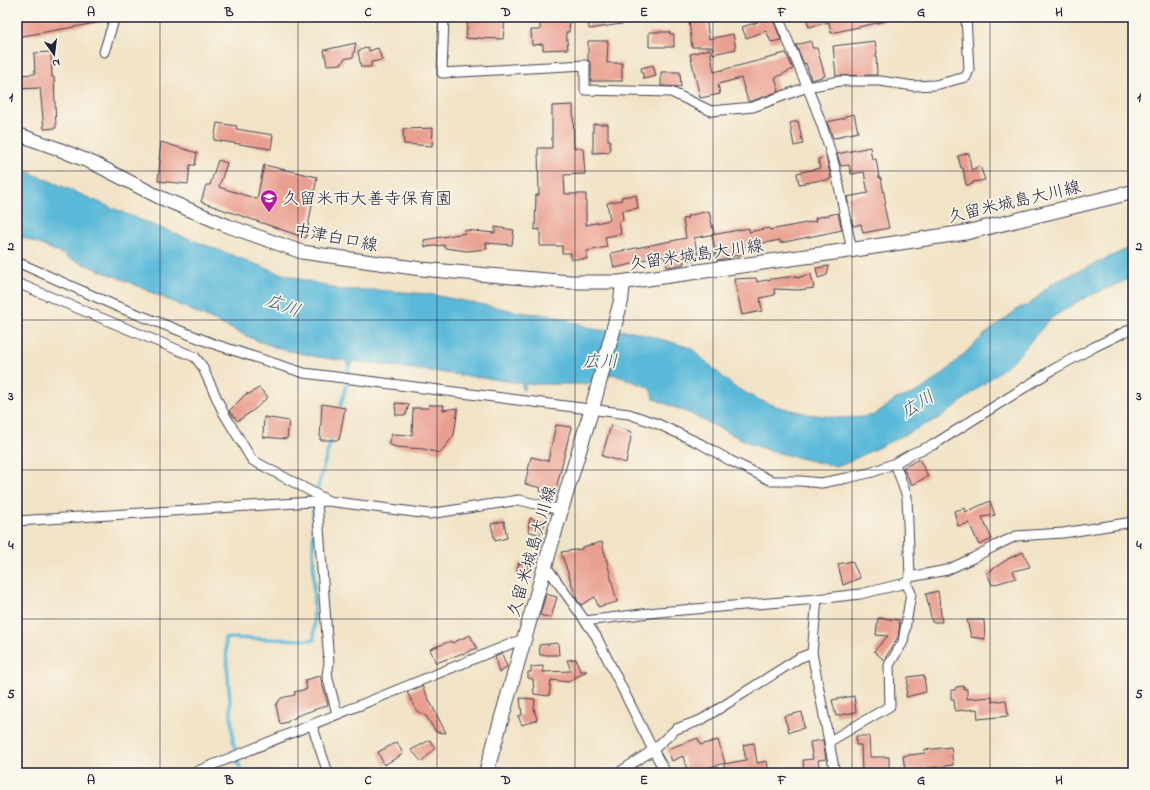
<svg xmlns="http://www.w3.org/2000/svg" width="1150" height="790" font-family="'Indie Flower','Klee One',sans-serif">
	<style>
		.water { fill: #5ab9d9; stroke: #3e6e8a }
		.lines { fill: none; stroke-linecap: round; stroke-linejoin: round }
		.stream { stroke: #5ab9d9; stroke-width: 3.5 }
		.building { fill: #e99f8f }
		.street-casing { stroke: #413f50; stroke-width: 11 }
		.secondary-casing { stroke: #413f50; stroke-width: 15 }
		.primary-casing { stroke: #413f50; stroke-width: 16 }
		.street { stroke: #fff; stroke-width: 9 }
		.secondary { stroke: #fff; stroke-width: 13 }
		.primary { stroke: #fff; stroke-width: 14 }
		.grid { fill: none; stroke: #22223b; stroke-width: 1; stroke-opacity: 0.55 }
		.labels { text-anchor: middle; stroke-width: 3.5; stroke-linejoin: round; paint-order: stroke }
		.poi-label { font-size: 17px; fill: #22223b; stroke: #fbf7ec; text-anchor: start }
		.street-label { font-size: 17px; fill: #22223b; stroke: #fbf7ec }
		.water-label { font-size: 18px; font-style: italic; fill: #365772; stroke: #fbf7ec }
		.neatline { fill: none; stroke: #22223b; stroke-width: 1.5 }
		.grid-label { font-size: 13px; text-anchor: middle; font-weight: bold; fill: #22223b }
	</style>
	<rect width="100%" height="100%" fill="#fbf7ec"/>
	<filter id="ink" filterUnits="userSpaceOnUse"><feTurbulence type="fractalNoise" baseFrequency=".025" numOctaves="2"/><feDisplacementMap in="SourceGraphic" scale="8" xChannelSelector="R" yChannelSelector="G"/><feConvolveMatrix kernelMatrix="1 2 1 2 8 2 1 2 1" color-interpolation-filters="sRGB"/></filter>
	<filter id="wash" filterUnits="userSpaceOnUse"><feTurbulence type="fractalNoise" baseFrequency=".012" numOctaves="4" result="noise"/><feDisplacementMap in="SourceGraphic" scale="16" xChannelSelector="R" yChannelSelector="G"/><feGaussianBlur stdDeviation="0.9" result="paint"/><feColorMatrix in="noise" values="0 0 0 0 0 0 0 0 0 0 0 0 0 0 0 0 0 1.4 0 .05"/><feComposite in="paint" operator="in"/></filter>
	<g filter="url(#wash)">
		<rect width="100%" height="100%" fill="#f1e3c6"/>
		<path class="water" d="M17,167L145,222L279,273L340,290H376L428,294L525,313L552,315L597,330L632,331L691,348L715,370L733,386L759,400L779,407L807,414L840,418L863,417L874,415L896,399L913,394L925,387L945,372L984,335L1019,308L1029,305L1051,284L1133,246V277L1080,300L1050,319L1015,359L943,416L842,465L833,466L774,452L751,444L691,414L654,399C652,384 639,385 628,380C623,378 618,376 613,374L585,384H526L524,390L522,389V383L353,361L351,365H347V361L318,357L284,350L258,341L129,282L66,257L65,255L17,235Z"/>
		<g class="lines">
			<g class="stream">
				<path d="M339,411L348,380L349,361"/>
				<path d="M316,494L332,436"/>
				<path d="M241,773L233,740L225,638L314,640L313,504"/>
			</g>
		</g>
		<g id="blocks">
			<g class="building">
				<path d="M20,17H102V22L17,37V24H21Z"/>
				<path d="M468,17L505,18L503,39L477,38V39L466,38Z"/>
				<path d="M540,17H570L569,32H566L568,49L543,50V44L532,45L531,30H540Z"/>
				<path d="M588,17H633L634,22L589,29Z"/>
				<path d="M755,17H772L781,40L771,42L766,31L746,38L742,27L758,22Z"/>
				<path d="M806,17H885L886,21L831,33L829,22L809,27Z"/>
				<path d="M706,18L709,39L733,34L736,49L713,54L712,47H692L689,20Z"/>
				<path d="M649,32H670V34H674V47H649Z"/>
				<path d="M588,41H608L607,63H622V81H591V65L588,60Z"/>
				<path d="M811,41L812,48H817L825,76L811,80L806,63L804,64L796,45Z"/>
				<path d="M875,41L877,54H876L877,75L836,76L833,46Z"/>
				<path d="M356,43L353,57L344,59L342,64L327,65L324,50Z"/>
				<path d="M368,47L369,51L378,48L382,60L371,62V67H361L358,51Z"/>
				<path d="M710,49L714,72L777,56V55L786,53L793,69L775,78L779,91L752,101H748L741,78L718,84L720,94L700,98L690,54Z"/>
				<path d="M51,52L52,77H54L56,128L44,129L40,88L17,89V75L35,74L34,53Z"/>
				<path d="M653,65L656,76L644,79L641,68Z"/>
				<path d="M661,72H680L681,87L661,86Z"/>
				<path d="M573,105L574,148H583L585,174L564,175L565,194H586V225L610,220L607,203L622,200L621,197L636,195L638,208L622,211L623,220L619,221L621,234L605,237L607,247L587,251V259H571V253H562V246H540V229L535,230L536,195H539L538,148H552V106Z"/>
				<path d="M854,114L858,132L840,136L841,137L833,138L827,122L845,118V116Z"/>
				<path d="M798,121L803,144L794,146L790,123Z"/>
				<path d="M217,123L237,126L236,129L273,135L271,149L214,140Z"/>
				<path d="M593,124H608V140H610V152L593,153Z"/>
				<path d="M433,128L432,146L404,144L403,129Z"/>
				<path d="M161,142L197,153L195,165H190L188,184L158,181L160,160H159Z"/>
				<path d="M870,147L872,160L876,159L879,178H881L886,204L884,205L889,228L863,233L861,224L853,226L847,197L868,193L864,172L851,174L849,165L841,166L837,154Z"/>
				<path d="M969,153L971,170L980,166L985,180L973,182V184L966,185L963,168H961L958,156Z"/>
				<path d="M826,157L831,179L823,181L822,180L799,184L797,173L820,168L818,159Z"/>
				<path d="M218,160L227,163L219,187L257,199L264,165L317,177L306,238L201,202L206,185H210Z"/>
				<path d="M709,211L714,234L694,238L699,259L683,262L684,264L667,267L664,256L636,261L637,263L614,268L611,253L686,238L683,219L688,218L687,216Z"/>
				<path d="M838,213L842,230L780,243V240L743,247L744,254L730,257V258L717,260L712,235L749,228V232L769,228L770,230L816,221L815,218Z"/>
				<path d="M495,227L514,230L512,245L486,243L487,249L467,251L445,248L444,245L425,247L424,240L465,233L464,230L495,233Z"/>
				<path d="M829,266L827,275L818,278L816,268Z"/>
				<path d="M811,274L814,288L799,290L774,289L775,295L760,298L762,311L742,315L734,279L756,278L757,282L771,279L797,276V278Z"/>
				<path d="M259,388L268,397L255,409L238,421L229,411L247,393V395Z"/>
				<path d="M395,403L409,404L406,415H396Z"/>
				<path d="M322,404L345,408L339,440H320Z"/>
				<path d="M429,405H444L443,410L458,408L454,435L440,453L423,449L396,447L388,444L392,434L412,435L413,408H428Z"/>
				<path d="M264,417L289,421L287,439L263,437Z"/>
				<path d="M556,425L571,427L555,494L540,491L541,488L525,484L531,457L548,461Z"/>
				<path d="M611,425L632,432L626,463L602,456Z"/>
				<path d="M919,459L928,476L912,485L903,468Z"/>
				<path d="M990,501L995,515L982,517L992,539L979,545L969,523L958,526L954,511L965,508L966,512Z"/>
				<path d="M530,518L545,523L540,535L528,531Z"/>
				<path d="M504,521L507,538L495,541L491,524Z"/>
				<path d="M602,542L617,602L598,607L595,597L581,605L577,600L561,552L582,549V547Z"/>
				<path d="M1023,552L1030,567L1013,571L1016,578L992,585L987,573L1008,559Z"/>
				<path d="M852,561L860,578L843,585L838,564Z"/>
				<path d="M519,563L529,565L524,576L516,573Z"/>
				<path d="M938,591L942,622H932L926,594Z"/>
				<path d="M546,594L557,597L551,618L540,615Z"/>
				<path d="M878,618L899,620V624L900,623L898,637L884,660L874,651L888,636L876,635Z"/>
				<path d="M967,620H984L985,639L971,637Z"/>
				<path d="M470,635L477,648L463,654V653L436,663L430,649L451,641L452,643Z"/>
				<path d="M558,643L559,655H540L539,645Z"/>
				<path d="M502,654L507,667L499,673L495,657Z"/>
				<path d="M576,659L580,671H587L568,682L551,680L549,696L534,694L533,679L528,678V672H531V667L543,666V672L571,671L567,660Z"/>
				<path d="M924,675L926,692L906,697L908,677Z"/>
				<path d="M320,676L328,705L296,716L295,718L289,720L288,722L280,724L276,705L281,698L295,695L294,692L307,689L305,680Z"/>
				<path d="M422,686L446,733L436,732L426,716L417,711L407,692Z"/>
				<path d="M964,686V689H967V699L992,697V702L1006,700L1008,716L978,719L977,709L955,711L954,699H951V690H955L956,687Z"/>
				<path d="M854,696L856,712L836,716L832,700Z"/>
				<path d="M520,698L535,699L534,708L537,720L522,725L518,716L522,715Z"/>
				<path d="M802,712L804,728L789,732L784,716Z"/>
				<path d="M856,736H869L870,757H889V773H862L861,745H856Z"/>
				<path d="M698,738L700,745L718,740L725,763L688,773L683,756L672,761L667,749Z"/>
				<path d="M430,740L435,748L422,762L411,750Z"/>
				<path d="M823,740L826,759L818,760L820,773H804L803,760L813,759L810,742Z"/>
				<path d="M397,742L403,754L384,765L378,752Z"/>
				<path d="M754,743L757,763L767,761L769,773H725L724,764L746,760L743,745Z"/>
				<path d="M951,747L953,765L905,771L903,756L925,753L924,750Z"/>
			</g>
		</g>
	</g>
	<g filter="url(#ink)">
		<use href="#blocks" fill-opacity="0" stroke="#413f50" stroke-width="1"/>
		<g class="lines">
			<g class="street-casing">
				<g id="street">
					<path d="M444,17L442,73L585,65V90L671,92L711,111L753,107L807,87L840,81H880L914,86L935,85L966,77L969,70L966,17"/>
					<path d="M778,17C799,68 823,119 836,172C842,198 846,224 852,250"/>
					<path d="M104,52L115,17"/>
					<path d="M17,262L116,306L214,344L304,373L629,414L658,424L701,444L731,461L772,481H801L821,483L847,478L873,472L895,463L913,453L933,445L1054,369L1094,347L1133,328"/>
					<path d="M17,283L195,357L202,366L223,412L252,460L327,500"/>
					<path d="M317,501L329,663L327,675L337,714"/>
					<path d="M17,521L328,501L429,514L519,500L561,510"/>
					<path d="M546,566L596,636L653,750L666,773"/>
					<path d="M910,577L947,570L973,558L997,545L1016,536L1063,533L1133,522"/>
					<path d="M585,621L658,612L817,599"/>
					<path d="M812,653L835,773"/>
					<path d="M312,725L328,773"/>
					<path d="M830,741L890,706L889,665L903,642L911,593L906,583"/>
					<path d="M193,773L525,638"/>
					<path d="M618,773L653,750L676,729L701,720L799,658L812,653L817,599L860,594L906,583L910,577L907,497L895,463"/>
				</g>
			</g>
			<g class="secondary-casing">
				<path id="secondary" d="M17,134L56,148L95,164L159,197L228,226L302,252L421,269L570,282H623"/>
			</g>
			<g class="primary-casing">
				<path id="primary" d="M486,773L561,510L593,405L621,301L623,282L852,250L968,232L1133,192"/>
			</g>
			<use href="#street" class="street"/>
			<use href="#secondary" class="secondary"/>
			<use href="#primary" class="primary"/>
		</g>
	</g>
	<path class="grid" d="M160,17V773M298,17V773M437,17V773M575,17V773M713,17V773M852,17V773M990,17V773M17,171H1133M17,320H1133M17,470H1133M17,619H1133"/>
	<defs>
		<g id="school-pin" transform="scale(0.9)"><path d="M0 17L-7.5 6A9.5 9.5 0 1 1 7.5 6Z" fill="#b5179e" stroke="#fbf7ec"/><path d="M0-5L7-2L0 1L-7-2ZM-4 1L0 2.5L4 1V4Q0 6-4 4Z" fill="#fff"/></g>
	</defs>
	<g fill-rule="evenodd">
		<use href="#school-pin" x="269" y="198"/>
	</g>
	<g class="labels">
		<g class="poi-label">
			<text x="282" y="204">久留米市大善寺保育園</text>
		</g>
		<g class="street-label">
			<text transform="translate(1014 201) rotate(-13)" y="6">久留米城島大川線</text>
			<text transform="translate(336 237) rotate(11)" y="6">中津白口線</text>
			<text transform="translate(696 254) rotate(-8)" y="6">久留米城島大川線</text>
			<text transform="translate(531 551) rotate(-74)" y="6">久留米城島大川線</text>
		</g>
		<g class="water-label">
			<text transform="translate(283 305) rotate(20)" y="6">広川</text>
			<text x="600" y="367">広川</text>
			<text transform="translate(917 404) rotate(-32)" y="6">広川</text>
		</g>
	</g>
	<rect width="1150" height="790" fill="none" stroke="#fbf7ec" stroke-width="44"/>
	<g transform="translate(54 54) rotate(166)" stroke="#fbf7ec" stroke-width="3" paint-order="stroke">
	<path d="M0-3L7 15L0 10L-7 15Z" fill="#22223b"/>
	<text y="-6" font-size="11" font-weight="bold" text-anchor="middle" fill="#22223b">N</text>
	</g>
	<rect x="22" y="22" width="1106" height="746" class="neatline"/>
	<g class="grid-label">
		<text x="91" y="16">A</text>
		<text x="229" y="16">B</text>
		<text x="368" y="16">C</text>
		<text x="506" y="16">D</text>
		<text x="644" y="16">E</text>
		<text x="782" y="16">F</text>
		<text x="921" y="16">G</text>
		<text x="1059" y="16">H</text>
		<text x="11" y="101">1</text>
		<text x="1139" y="101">1</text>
		<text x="11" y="250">2</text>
		<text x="1139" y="250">2</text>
		<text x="11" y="400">3</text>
		<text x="1139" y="400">3</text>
		<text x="11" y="549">4</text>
		<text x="1139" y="549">4</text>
		<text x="11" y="698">5</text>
		<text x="1139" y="698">5</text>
		<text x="91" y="784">A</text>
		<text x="229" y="784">B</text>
		<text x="368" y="784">C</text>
		<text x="506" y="784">D</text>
		<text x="644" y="784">E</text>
		<text x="782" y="784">F</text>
		<text x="921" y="784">G</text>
		<text x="1059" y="784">H</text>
	</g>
</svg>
